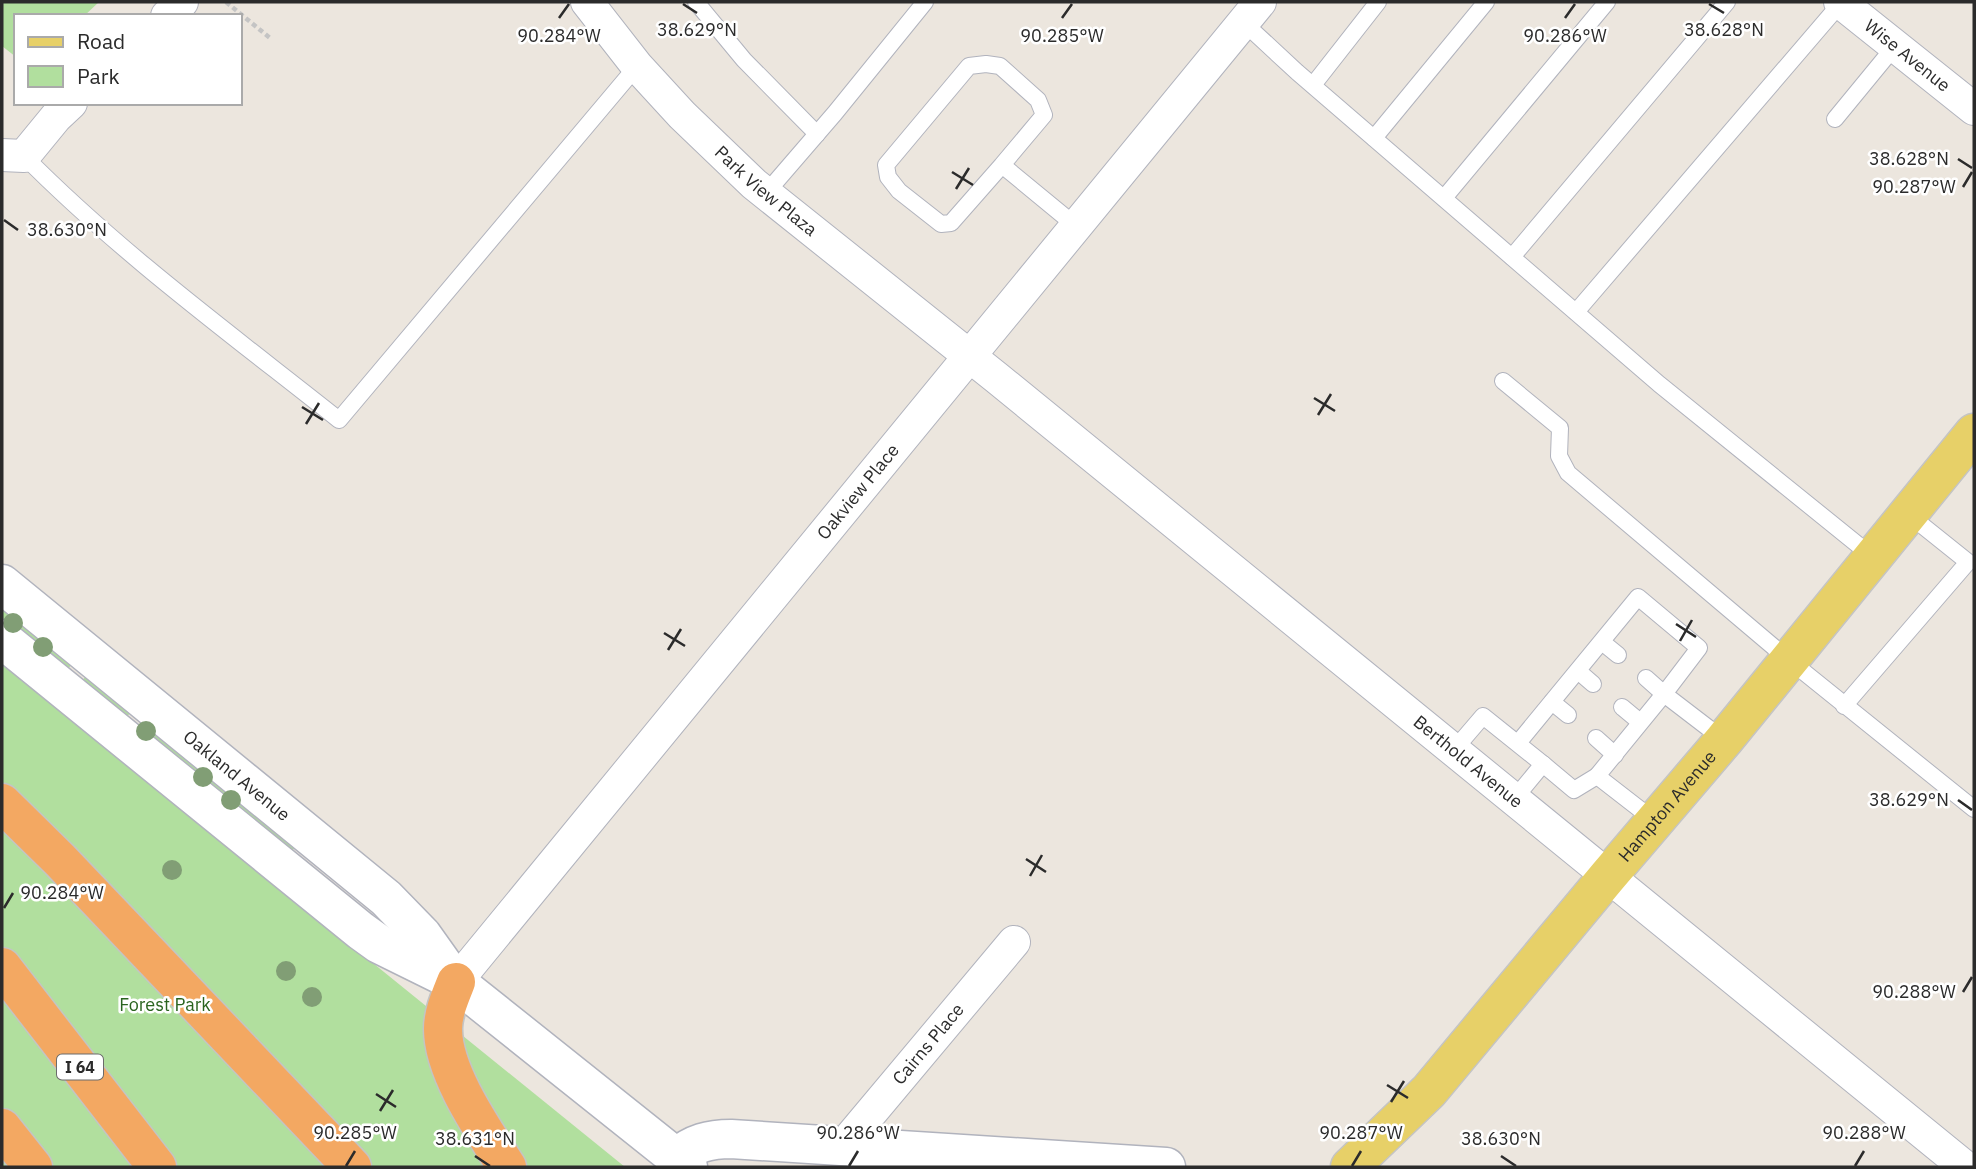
<svg xmlns="http://www.w3.org/2000/svg" width="1976" height="1169" font-family="'IBM Plex Sans',sans-serif">
	<style>
		.green { fill: #b1df9e }
		.lines { fill: none; stroke-linecap: round; stroke-linejoin: round }
		.lane-casing { stroke: #b1b3bd; stroke-width: 18 }
		.street-casing { stroke: #b1b3bd; stroke-width: 34 }
		.secondary-casing { stroke: #b1b3bd; stroke-width: 41 }
		.primary-casing { stroke: #c4c4c4; stroke-width: 41 }
		.highway-casing { stroke: #c4c4c4; stroke-width: 41 }
		.path { stroke: #c4c4c4; stroke-width: 4.5; stroke-dasharray: 5 3.5; stroke-linecap: butt }
		.lane { stroke: #fff; stroke-width: 16 }
		.street { stroke: #fff; stroke-width: 32 }
		.secondary { stroke: #fff; stroke-width: 38 }
		.primary { stroke: #e7d068; stroke-width: 38 }
		.highway { stroke: #f3a862; stroke-width: 38 }
		.tree { fill: #819e75 }
		.ticks { fill: none; stroke: #2b2b2b; stroke-width: 2.5 }
		.labels { text-anchor: middle; stroke-width: 5; stroke-linejoin: round; paint-order: stroke }
		.shield { fill: #fff; stroke: #6b6b6b; stroke-width: 2 }
		.shield-label { font-size: 16px; font-weight: bold; fill: #2b2b2b }
		.street-label { font-size: 18px; fill: #2b2b2b; stroke: #fff }
		.park-label { font-size: 18px; fill: #2a641f; stroke: #fff }
		.ticks-label { font-size: 18px; text-anchor: middle; fill: #2b2b2b; stroke: #fff; stroke-width: 5; stroke-linejoin: round; paint-order: stroke }
	</style>
	<rect width="100%" height="100%" fill="#ece6de"/>
	<g class="green">
		<path d="M2,2H99L84,16H16V57L2,46Z"/>
		<path d="M2,602L75,661L64,673L2,623Z"/>
		<path d="M2,663L625,1167H2Z"/>
		<path d="M89,673L133,709L123,722L78,685Z"/>
		<path d="M147,720L295,847L292,851L137,733Z"/>
	</g>
	<g class="lines">
		<g class="lane-casing">
			<g id="lane">
				<path d="M696,2L744,60L817,134"/>
				<path d="M1243,22L1297,72L1659,384L1873,557"/>
				<path d="M1313,85L1378,2"/>
				<path d="M1835,119L1895,46"/>
				<path d="M1374,138L1486,2"/>
				<path d="M24,156C120,253 232,335 339,420L637,66"/>
				<path d="M1002,165L951,223L941,224L899,191L888,177L886,165L969,66L986,64L1000,66L1038,100L1044,115L1002,165L1076,226"/>
				<path d="M766,193L835,113L925,2"/>
				<path d="M1444,198L1607,2"/>
				<path d="M1512,257L1727,2"/>
				<path d="M1576,312L1841,3"/>
				<path d="M1503,381L1560,428L1559,456L1568,473L1789,660L1974,809"/>
				<path d="M1602,642L1618,655"/>
				<path d="M1578,671L1593,684"/>
				<path d="M1552,702L1568,715"/>
				<path d="M1844,706L1968,562L1908,514"/>
				<path d="M1622,707L1640,722"/>
				<path d="M1596,738L1615,755"/>
				<path d="M1518,743L1638,597L1699,648L1664,694L1646,678"/>
				<path d="M1453,751L1483,716L1543,764L1514,799"/>
				<path d="M1543,764L1574,790L1597,776"/>
				<path d="M1655,821L1597,776L1664,694L1724,740"/>
			</g>
		</g>
		<g class="street-casing">
			<g id="street">
				<path id="s1" d="M587,2L637,66L682,115L754,184L997,378L1965,1167"/>
				<path id="s2" d="M1840,2L1974,109"/>
				<path d="M167,16L182,2"/>
				<path d="M2,155L24,156L56,117L71,103"/>
				<path id="s3" d="M456,982L1260,2"/>
				<path id="s4" d="M843,1146L1014,942"/>
			</g>
		</g>
		<g class="secondary-casing">
			<g id="secondary">
				<path id="s5" d="M2,584L386,898L422,935L454,980"/>
				<path d="M2,639L361,931L379,944L456,982L688,1167"/>
				<path d="M676,1158C693,1143 710,1139 731,1139L1166,1167"/>
			</g>
		</g>
		<g class="primary-casing">
			<g id="primary">
				<path id="s6" d="M1350,1167L1429,1091L1608,876L1724,740L1974,433"/>
			</g>
		</g>
		<g class="highway-casing">
			<g id="highway">
				<path d="M2,803L60,860L352,1167"/>
				<path d="M2,967L157,1167"/>
				<path d="M456,982C450,997 443,1013 443,1029C443,1073 484,1131 507,1167"/>
				<path d="M2,1128L33,1167"/>
			</g>
		</g>
		<path class="path" d="M226,2L270,38"/>
		<use href="#lane" class="lane"/>
		<use href="#street" class="street"/>
		<use href="#secondary" class="secondary"/>
		<use href="#primary" class="primary"/>
		<use href="#highway" class="highway"/>
	</g>
	<g class="tree">
		<circle cx="13" cy="623" r="10"/>
		<circle cx="43" cy="647" r="10"/>
		<circle cx="146" cy="731" r="10"/>
		<circle cx="203" cy="777" r="10"/>
		<circle cx="231" cy="800" r="10"/>
		<circle cx="172" cy="870" r="10"/>
		<circle cx="286" cy="971" r="10"/>
		<circle cx="312" cy="997" r="10"/>
	</g>
	<path class="ticks" d="M683,4L697,13M1709,4L1724,13M559,18L569,4M1062,18L1072,4M1565,18L1575,4M1958,159L1972,168M952,172L973,185M1963,187L1972,172M956,189L969,168M4,220L18,230M1314,398L1335,411M302,407L323,420M1318,415L1331,394M306,424L319,403M1676,624L1696,637M664,633L685,646M1680,641L1692,620M668,650L681,629M1958,800L1972,810M1026,859L1046,872M1030,876L1042,855M4,908L13,893M1963,992L1972,977M1387,1085L1408,1098M376,1094L396,1107M1391,1102L1404,1081M380,1111L393,1090M475,1156L490,1166M1501,1156L1516,1166M346,1166L355,1151M849,1166L858,1151M1352,1166L1361,1151M1855,1166L1864,1151"/>
	<g class="labels">
		<rect class="shield" x="57" y="1054.5" width="46" height="25" rx="5"/>
		<g class="shield-label">
			<text x="80" y="1073">I 64</text>
		</g>
		<g class="street-label">
			<text dy="6" stroke="none"><textPath href="#s2" startOffset="86">Wise Avenue</textPath></text>
			<text dy="6" stroke="none"><textPath href="#s1" startOffset="261">Park View Plaza</textPath></text>
			<text dy="6" stroke="none"><textPath href="#s3" startOffset="634">Oakview Place</textPath></text>
			<text dy="6" stroke="none"><textPath href="#s1" startOffset="1166">Berthold Avenue</textPath></text>
			<text dy="6" stroke="none"><textPath href="#s5" startOffset="303">Oakland Avenue</textPath></text>
			<text dy="6" stroke="none"><textPath href="#s6" startOffset="481">Hampton Avenue</textPath></text>
			<text dy="6" stroke="none"><textPath href="#s4" startOffset="133">Cairns Place</textPath></text>
		</g>
		<g class="park-label">
			<text x="165" y="1011">Forest Park</text>
		</g>
	</g>
	<g class="ticks-label">
		<text x="1724" y="36">38.628°N</text>
		<text x="697" y="36">38.629°N</text>
		<text x="559" y="42">90.284°W</text>
		<text x="1062" y="42">90.285°W</text>
		<text x="1565" y="42">90.286°W</text>
		<text x="1909" y="165">38.628°N</text>
		<text x="1914" y="193">90.287°W</text>
		<text x="67" y="236">38.630°N</text>
		<text x="1909" y="806">38.629°N</text>
		<text x="62" y="899">90.284°W</text>
		<text x="1914" y="998">90.288°W</text>
		<text x="355" y="1139">90.285°W</text>
		<text x="858" y="1139">90.286°W</text>
		<text x="1361" y="1139">90.287°W</text>
		<text x="1864" y="1139">90.288°W</text>
		<text x="475" y="1145">38.631°N</text>
		<text x="1501" y="1145">38.630°N</text>
	</g>
	<rect width="1976" height="1169" fill="none" stroke="#2b2b2b" stroke-width="7"/>
	<rect x="14" y="14" width="228" height="91" fill="#ffffff" stroke="#aaaaaa" stroke-width="2"/>
	<rect x="28" y="37" width="35" height="10" fill="#e7d068" stroke="#aaaaaa" stroke-width="2"/>
	<text x="77" y="49" font-size="21" fill="#2b2b2b">Road</text>
	<rect x="28" y="66" width="35" height="21" fill="#b1df9e" stroke="#aaaaaa" stroke-width="2"/>
	<text x="77" y="84" font-size="21" fill="#2b2b2b">Park</text>
</svg>
